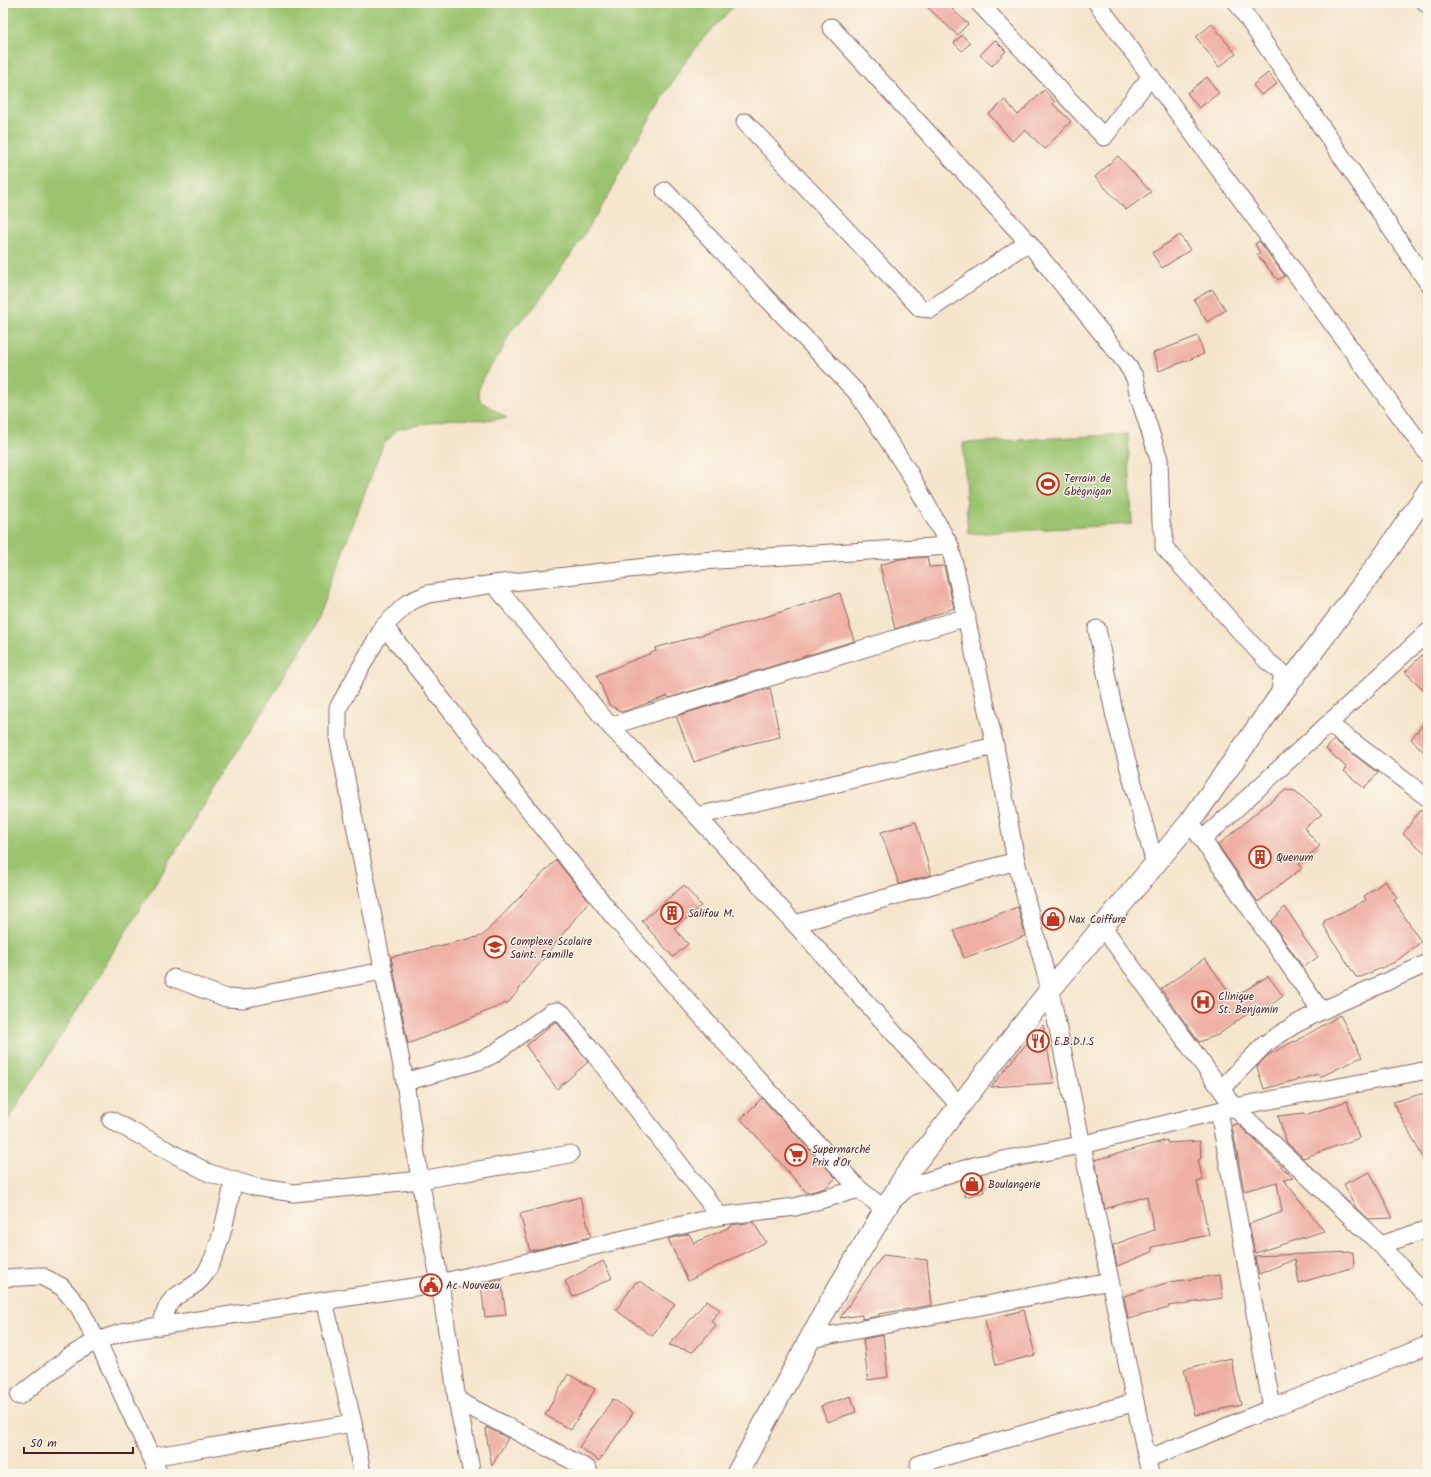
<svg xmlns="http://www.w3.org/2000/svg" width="1431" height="1477" font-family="Kalam,sans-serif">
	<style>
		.green { fill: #9bc470; stroke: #72724e }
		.building { fill: #efafa3 }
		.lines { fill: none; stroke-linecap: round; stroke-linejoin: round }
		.minor-casing { stroke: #866463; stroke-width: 19 }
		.major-casing { stroke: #866463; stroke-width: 23 }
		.minor { stroke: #fff; stroke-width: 17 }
		.major { stroke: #fff; stroke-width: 21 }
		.labels { text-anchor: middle; stroke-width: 3; stroke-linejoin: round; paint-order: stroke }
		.poi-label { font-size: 11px; fill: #4a1f2b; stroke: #fbf7ec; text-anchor: start }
	</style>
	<rect width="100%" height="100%" fill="#fbf7ec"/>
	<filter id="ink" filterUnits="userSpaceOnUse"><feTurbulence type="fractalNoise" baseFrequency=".025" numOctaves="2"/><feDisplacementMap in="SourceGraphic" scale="8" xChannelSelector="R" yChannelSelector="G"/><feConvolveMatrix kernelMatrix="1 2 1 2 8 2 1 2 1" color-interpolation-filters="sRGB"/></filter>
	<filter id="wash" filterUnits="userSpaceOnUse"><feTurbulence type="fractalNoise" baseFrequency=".012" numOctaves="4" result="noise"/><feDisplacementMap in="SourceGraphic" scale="16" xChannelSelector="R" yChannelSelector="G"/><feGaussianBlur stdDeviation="0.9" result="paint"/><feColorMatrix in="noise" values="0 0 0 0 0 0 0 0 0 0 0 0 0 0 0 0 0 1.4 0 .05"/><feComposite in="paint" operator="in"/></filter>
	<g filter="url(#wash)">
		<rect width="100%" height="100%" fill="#f5e5cc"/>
		<g class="green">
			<path d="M3,3H737L706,35L681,68L632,148L610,193L580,241L533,309L510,332L501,352L485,374L478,391L480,401L507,418L484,420L450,419L398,429L383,445L313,630L3,1129Z"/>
			<path d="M1128,434L1132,524L968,534L963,443Z"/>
		</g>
		<g id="blocks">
			<g class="building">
				<path d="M923,3H958L952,9L968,24L957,35Z"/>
				<path d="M1212,24L1236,54L1219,67L1196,37Z"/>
				<path d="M962,35L970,43L962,51L954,43Z"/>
				<path d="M995,40L1006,51L992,66L980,55Z"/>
				<path d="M1268,73L1277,84L1261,95L1253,85Z"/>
				<path d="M1207,77L1219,93L1199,108L1187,93Z"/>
				<path d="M1044,90L1055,102L1053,104L1071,121L1045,149L1025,130L1012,141L989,114L1005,100L1018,115Z"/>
				<path d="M1118,156L1151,192L1126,210L1095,177Z"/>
				<path d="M1180,235L1190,250L1162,268L1152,253Z"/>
				<path d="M1259,241L1285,276L1278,280L1257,255L1260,253L1255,244Z"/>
				<path d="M1212,289L1226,310L1207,322L1194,300Z"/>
				<path d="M1198,336L1204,354L1159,371L1153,353Z"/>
				<path d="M927,557L929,567L944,566L954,608L895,629L880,565L900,559Z"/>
				<path d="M840,593L854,641L669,698L668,696L622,712L609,705L597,675L656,651L655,648L759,619Z"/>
				<path d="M1422,655L1428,661V694L1405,672Z"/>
				<path d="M770,688L780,737L741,746L694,762L676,716Z"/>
				<path d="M1428,718V756L1411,739Z"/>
				<path d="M1334,740L1378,773L1364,788L1344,771L1346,767L1326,749Z"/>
				<path d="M1286,790L1295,791L1322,814L1304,828L1320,846L1299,864L1302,868L1258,902L1218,845L1262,808Z"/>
				<path d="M1420,810L1428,818V855L1403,834Z"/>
				<path d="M916,822L931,875L899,884L881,832Z"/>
				<path d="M556,860L589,901L509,1002L408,1044L391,957L482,936Z"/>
				<path d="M1385,881L1397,898L1394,900L1421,942L1395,962L1361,977H1356L1324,926V921L1366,900L1364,896Z"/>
				<path d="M684,885L701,906L674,928L688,944L673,957L642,921Z"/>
				<path d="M1018,907L1025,936L964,958L954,930Z"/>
				<path d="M1285,907L1303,934L1302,935L1318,957L1303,967L1271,922Z"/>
				<path d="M1205,958L1233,998L1268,976L1283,996L1258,1015L1255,1008L1218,1035L1199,1042L1161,989Z"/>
				<path d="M1340,1015L1362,1057L1320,1077L1318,1074L1264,1089L1257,1067L1268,1055L1294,1041L1295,1042Z"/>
				<path d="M556,1021L588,1062L557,1089L526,1046Z"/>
				<path d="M1043,1025L1054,1083L991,1087L1015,1057Z"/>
				<path d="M1428,1092V1167L1393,1102Z"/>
				<path d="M762,1098L836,1178L825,1188L807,1193L741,1119Z"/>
				<path d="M1347,1101L1359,1138L1303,1158L1287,1143L1278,1116L1304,1113L1305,1115Z"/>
				<path d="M1238,1124L1293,1178L1284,1180L1324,1231L1255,1253L1249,1224L1282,1212L1277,1182L1244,1191L1232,1125Z"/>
				<path d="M1167,1140V1143L1200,1141L1201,1159L1198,1160L1203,1180L1197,1182L1209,1235L1152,1247V1252L1117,1266L1113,1245L1154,1230L1147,1196L1105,1209L1095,1160Z"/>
				<path d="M1370,1172L1393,1218L1368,1219L1356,1208L1344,1184Z"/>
				<path d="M981,1174L984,1192L965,1197L961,1180Z"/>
				<path d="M580,1197L591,1237L530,1251L520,1214Z"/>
				<path d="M753,1222L766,1242L688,1281L668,1239L689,1234L694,1243L732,1226L731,1225Z"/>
				<path d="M1353,1252L1354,1267L1299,1283L1295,1259L1259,1274L1255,1256Z"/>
				<path d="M883,1255L927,1260L932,1305L879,1314V1316L862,1319V1315L840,1318Z"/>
				<path d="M603,1261L612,1278L573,1297L565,1281Z"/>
				<path d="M1220,1275L1223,1298L1168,1306L1169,1308L1128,1319L1124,1296L1170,1282Z"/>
				<path d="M501,1279L506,1315L485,1317L481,1284Z"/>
				<path d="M636,1282H641L675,1304L652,1336L616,1310Z"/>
				<path d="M707,1300L720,1310L711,1321L716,1325L693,1352L669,1345Z"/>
				<path d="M1024,1310L1035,1355L996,1365L985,1320Z"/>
				<path d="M883,1335L888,1377L868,1380L863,1339Z"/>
				<path d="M1231,1358L1241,1405L1195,1415L1184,1369Z"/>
				<path d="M568,1374L595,1389L571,1430L545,1415Z"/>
				<path d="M851,1396L856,1412L827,1422L821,1406Z"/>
				<path d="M613,1399L633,1413L599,1461L579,1447Z"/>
				<path d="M486,1427L508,1438L492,1466L487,1439Z"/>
			</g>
		</g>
	</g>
	<g filter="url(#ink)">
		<use href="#blocks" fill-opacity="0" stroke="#866463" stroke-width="1"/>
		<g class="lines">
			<g class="minor-casing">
				<g id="minor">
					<path d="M979,3L1104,137L1151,76"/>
					<path d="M1097,3L1428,454"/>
					<path d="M1237,3L1428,283"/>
					<path d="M1426,3L1428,5"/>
					<path d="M831,27L1028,242L1126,363L1135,378L1139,397L1159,459L1161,523L1164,532V547L1267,661L1283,673L1279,696"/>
					<path d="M745,122L920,308L931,309L1028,242"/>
					<path d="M665,191L858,394L908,471L950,546L995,746L1016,861L1050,990L1150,1474"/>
					<path d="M494,584L610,726L697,816L959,1105"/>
					<path d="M384,626L613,916L735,1054L859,1189L884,1209L908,1187L977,1165L1081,1145L1234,1107L1102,926"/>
					<path d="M1097,629L1115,717L1155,864"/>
					<path d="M1329,724L1428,798"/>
					<path d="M610,726L967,617"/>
					<path d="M697,816L995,746"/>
					<path d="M1190,822L1321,1011L1294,1025L1265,1044L1221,1089"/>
					<path d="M1203,839L1428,632"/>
					<path d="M795,924L1016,861"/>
					<path d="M174,978L226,998L243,999L382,971"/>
					<path d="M1321,1011L1428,963"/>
					<path d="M1428,1070L1234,1107L1381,1245L1428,1229"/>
					<path d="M405,1082L481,1060L492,1055L551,1012L558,1011L563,1014L720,1216"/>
					<path d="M111,1120L209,1173L255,1187L294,1193L420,1180L570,1154"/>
					<path d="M1381,1245L1428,1298"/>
					<path d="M3,1278L41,1276L62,1287L79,1307L102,1351L159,1474"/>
					<path d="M324,1301L353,1423L362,1474"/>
					<path d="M161,1326C164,1316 166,1305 174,1298C185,1289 196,1287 205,1274C222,1247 226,1212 234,1181"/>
					<path d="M811,1339L1110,1281"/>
					<path d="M19,1396L70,1356L96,1341L127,1331L440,1283L720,1216L795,1207L859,1189"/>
					<path d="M457,1400L588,1469"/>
					<path d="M1272,1408L1428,1345"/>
					<path d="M151,1457L353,1423"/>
					<path d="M1147,1459L1272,1408L1219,1111"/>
					<path d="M919,1464L1135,1402"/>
					<path d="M472,1474L457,1400L440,1283L420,1180L405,1082L338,737V708L384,626L409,602L428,594L494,584L701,561L950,546"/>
				</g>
			</g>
			<g class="major-casing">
				<path id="major" d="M737,1474L831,1300L905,1176L1050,990L1190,822L1279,697L1386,553L1428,491"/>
			</g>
			<use href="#minor" class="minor"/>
			<use href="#major" class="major"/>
		</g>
	</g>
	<defs>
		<g id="stadium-ring" transform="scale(1.15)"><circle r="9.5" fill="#fbf7ec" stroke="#c8321e" stroke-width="1.5"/><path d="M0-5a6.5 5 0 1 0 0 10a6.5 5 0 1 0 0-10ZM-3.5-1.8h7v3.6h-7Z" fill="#c8321e"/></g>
		<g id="building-ring" transform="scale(1.15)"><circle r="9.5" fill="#fbf7ec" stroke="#c8321e" stroke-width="1.5"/><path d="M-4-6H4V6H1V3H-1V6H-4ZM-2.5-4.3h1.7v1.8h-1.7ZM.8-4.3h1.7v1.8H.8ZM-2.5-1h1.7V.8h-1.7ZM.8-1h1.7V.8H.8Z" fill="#c8321e"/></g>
		<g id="shop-ring" transform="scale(1.15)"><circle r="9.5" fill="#fbf7ec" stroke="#c8321e" stroke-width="1.5"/><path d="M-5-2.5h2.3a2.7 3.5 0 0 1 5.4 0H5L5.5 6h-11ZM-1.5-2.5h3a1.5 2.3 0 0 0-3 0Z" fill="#c8321e"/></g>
		<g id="school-ring" transform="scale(1.15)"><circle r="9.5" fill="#fbf7ec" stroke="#c8321e" stroke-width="1.5"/><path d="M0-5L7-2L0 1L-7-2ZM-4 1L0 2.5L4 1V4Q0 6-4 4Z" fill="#c8321e"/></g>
		<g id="hospital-ring" transform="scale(1.15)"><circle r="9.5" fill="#fbf7ec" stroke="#c8321e" stroke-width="1.5"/><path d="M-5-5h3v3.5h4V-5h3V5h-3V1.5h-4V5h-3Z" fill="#c8321e"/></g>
		<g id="restaurant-ring" transform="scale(1.15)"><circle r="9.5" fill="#fbf7ec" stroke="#c8321e" stroke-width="1.5"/><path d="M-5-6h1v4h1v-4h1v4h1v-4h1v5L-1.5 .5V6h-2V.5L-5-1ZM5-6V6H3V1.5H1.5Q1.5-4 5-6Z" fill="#c8321e"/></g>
		<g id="supermarket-ring" transform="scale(1.15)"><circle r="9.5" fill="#fbf7ec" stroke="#c8321e" stroke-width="1.5"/><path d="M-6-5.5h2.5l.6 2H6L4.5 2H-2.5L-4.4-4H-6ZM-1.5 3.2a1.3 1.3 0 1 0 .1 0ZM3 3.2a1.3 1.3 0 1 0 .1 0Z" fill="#c8321e"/></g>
		<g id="civic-ring" transform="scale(1.15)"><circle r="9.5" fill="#fbf7ec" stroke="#c8321e" stroke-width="1.5"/><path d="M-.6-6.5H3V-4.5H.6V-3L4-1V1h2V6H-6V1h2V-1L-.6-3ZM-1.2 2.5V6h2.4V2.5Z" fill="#c8321e"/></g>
	</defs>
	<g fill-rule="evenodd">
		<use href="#stadium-ring" x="1048" y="484"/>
		<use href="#building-ring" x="1260" y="857"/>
		<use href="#building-ring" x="672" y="913"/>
		<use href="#shop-ring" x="1053" y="919"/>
		<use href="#school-ring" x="495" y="947"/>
		<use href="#hospital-ring" x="1203" y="1002"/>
		<use href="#restaurant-ring" x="1038" y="1041"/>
		<use href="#supermarket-ring" x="796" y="1155"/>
		<use href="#shop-ring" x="972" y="1184"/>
		<use href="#civic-ring" x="431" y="1285"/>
	</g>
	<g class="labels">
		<g class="poi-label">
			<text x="1064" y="482">Terrain de<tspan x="1064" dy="13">Gbègnigan</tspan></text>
			<text x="1276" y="861">Quenum</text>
			<text x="688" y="917">Salifou M.</text>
			<text x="1068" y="923">Nax Coiffure</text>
			<text x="510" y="945">Complexe Scolaire<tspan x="510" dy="13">Saint. Famille</tspan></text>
			<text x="1218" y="1000">Clinique<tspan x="1218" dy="13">St. Benjamin</tspan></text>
			<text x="1054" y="1045">E.B.D.I.S</text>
			<text x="812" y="1153">Supermarché<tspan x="812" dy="13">Prix d'Or</tspan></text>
			<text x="988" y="1188">Boulangerie</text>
			<text x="446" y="1289">Ac Nouveau</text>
		</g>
	</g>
	<rect width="1431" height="1477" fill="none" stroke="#fbf7ec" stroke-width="16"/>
	<path d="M24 1447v6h109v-6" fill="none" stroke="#4a1f2b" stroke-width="2"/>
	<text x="30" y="1447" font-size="12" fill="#4a1f2b" stroke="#fbf7ec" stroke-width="3" paint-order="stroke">50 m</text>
</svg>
